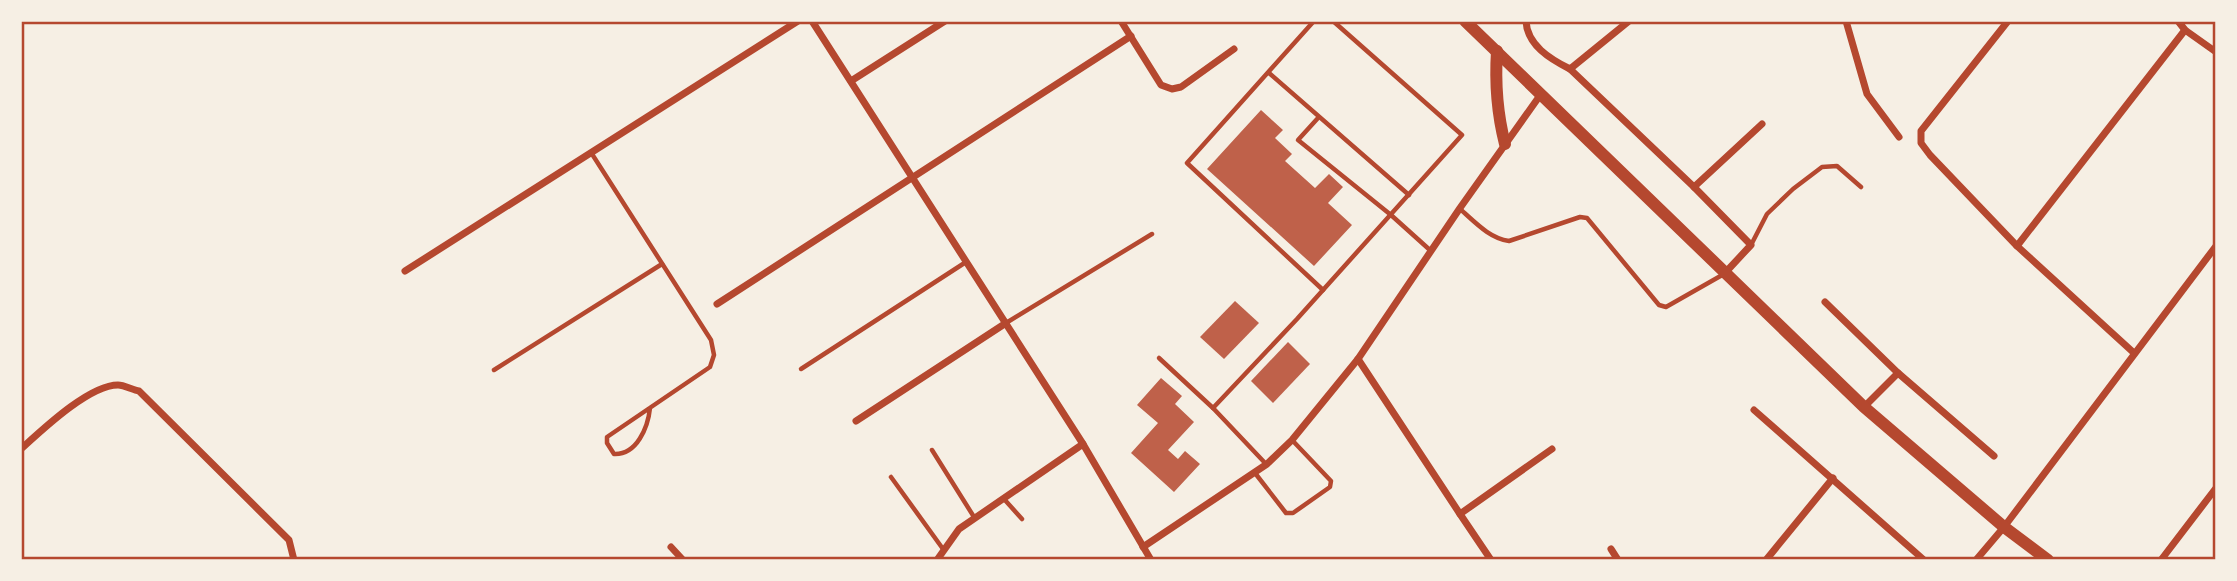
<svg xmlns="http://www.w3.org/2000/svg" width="2237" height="581" font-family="'Work Sans',sans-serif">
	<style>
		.building { fill: #bf614a }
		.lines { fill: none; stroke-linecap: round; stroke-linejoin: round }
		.service { stroke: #b5482f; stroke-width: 4.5 }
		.minor { stroke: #b5482f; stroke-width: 7 }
		.secondary { stroke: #b5482f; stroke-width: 12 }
		.neatline { fill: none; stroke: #b5482f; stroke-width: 2.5 }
	</style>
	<rect width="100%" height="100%" fill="#f6efe4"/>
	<g class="building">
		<path d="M1261,110L1283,130L1275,138L1292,154L1285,161L1315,188L1329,174L1343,187L1328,203L1352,225L1314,266L1207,169Z"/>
		<path d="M1235,301L1259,323L1224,359L1200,337Z"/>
		<path d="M1288,342L1310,364L1273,403L1251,381Z"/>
		<path d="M1161,378L1182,396L1175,404L1194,422L1168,450L1178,459L1185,451L1200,464L1174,492L1131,453L1158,423L1137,405Z"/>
	</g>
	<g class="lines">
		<g class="service">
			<path d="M1314,21L1187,163L1323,290"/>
			<path d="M1269,73L1409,195"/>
			<path d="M1318,118L1298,140L1391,215L1431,251"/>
			<path d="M592,154L711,340L714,355L710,367L607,437V443L614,454C637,455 648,427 650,408"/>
			<path d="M1460,209C1475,222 1489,238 1509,241L1580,217L1587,218L1659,305L1666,307L1724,274"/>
			<path d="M1751,245L1767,214L1793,189L1822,167L1837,166L1861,187"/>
			<path d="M1006,323L1152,234"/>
			<path d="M1159,358L1213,408L1266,464"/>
			<path d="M801,369L966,262"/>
			<path d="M494,370L662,264"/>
			<path d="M1213,408L1297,319L1462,135L1333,21"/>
			<path d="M932,450L974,517"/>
			<path d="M1255,473L1286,513H1293L1330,487L1331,481L1292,440"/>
			<path d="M891,477L943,549"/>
			<path d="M1004,499L1022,519"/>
		</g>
		<g class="minor">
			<path d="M812,21L1083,444L1151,560"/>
			<path d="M1121,21L1161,85L1172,89L1181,87L1234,49"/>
			<path d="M1526,21C1527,45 1550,59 1570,69L1629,21"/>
			<path d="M1846,21L1867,94L1899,137"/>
			<path d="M2008,21L1921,131V143L1930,155L2017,246L2134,353"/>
			<path d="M2178,21L2185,30L2216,52"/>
			<path d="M1570,69L1694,187L1751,245L1724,274"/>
			<path d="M851,81L945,21"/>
			<path d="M1694,187L1762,124"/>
			<path d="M2017,246L2185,30"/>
			<path d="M405,271L798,21"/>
			<path d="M1825,302L1898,373L1994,456"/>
			<path d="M717,304L1131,36"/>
			<path d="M1358,359L1460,514L1552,449"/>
			<path d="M1864,407L1898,373"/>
			<path d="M1754,410L1924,560"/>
			<path d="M856,421L1006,323"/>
			<path d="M21,449C42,430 89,385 118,385C124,385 133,390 139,391L289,540L294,560"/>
			<path d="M1460,514L1491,560"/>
			<path d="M671,547L683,560"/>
			<path d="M1143,547L1267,464L1292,440L1358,359L1460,208L1541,94"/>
			<path d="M1611,549L1618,560"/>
			<path d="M937,560L959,529L1083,444"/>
			<path d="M1766,560L1833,478"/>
			<path d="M1976,560L2004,527L2216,246"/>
			<path d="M2161,560L2216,488"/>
		</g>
		<g class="secondary">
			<path d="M1465,21L1864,407L2004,527L2048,560"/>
			<path d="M1497,51C1495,82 1497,113 1505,144"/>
		</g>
	</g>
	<rect width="2237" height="581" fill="none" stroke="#f6efe4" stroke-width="46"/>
	<rect x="23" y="23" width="2191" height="535" class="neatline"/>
</svg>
